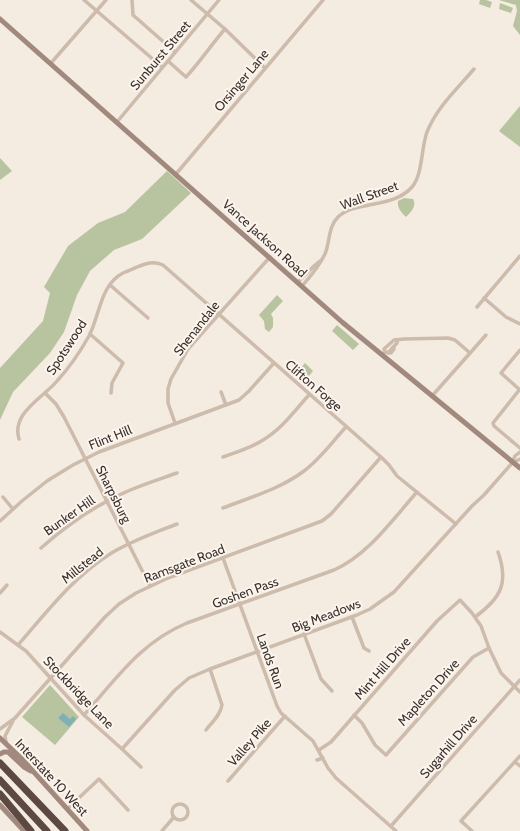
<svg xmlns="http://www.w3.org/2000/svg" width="520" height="831" font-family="Cabin,sans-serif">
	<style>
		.green { fill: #b8c4a0 }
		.water { fill: #7fb0b2 }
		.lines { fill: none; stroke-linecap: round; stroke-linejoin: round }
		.street { stroke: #cdbbac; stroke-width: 3.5 }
		.secondary { stroke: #a18a7d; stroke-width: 5 }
		.highway { stroke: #5c4a42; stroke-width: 7 }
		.labels { text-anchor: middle; stroke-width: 4; stroke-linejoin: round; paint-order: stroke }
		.street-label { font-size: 13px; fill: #3b302b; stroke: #fbf5ee }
	</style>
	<rect width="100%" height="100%" fill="#f4ebe1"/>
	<g class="green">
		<path d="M480,0H486L492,2L490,8L479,4Z"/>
		<path d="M499,0H520V35L513,26L517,11L516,5Z"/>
		<path d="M500,3L513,8L511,13L499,9Z"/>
		<path d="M520,106V147L499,131Z"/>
		<path d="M0,158L12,171L0,180Z"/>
		<path d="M167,171L191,193L142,239L114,250L90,271L77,295L64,332L50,353L13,392L0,420V368L43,321L50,293L44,287L68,246L98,223L125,212Z"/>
		<path d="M404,198L413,199C417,206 411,212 406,217C401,212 397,208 398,201Z"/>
		<path d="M277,295L283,301L271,314L273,318V327L269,332L265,329L264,321L259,315Z"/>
		<path d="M337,325L359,344L353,350L332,331Z"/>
		<path d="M305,363L313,371L309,376L300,369Z"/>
		<path d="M50,685L79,717L55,745L22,717Z"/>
	</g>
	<path class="water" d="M63,713L70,719L73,716L76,719L69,727L58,718Z"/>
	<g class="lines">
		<g class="street">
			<path d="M84,0L162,67"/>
			<path d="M132,0L133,15L175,52"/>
			<path d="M191,0L225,29L265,68"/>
			<path d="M168,61L186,77C200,62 211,45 225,29"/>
			<path d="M51,63L106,0"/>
			<path d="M117,122L219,0"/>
			<path d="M176,174L323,0"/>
			<path d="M298,282L314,266L320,261"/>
			<path d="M110,285L148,318"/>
			<path d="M302,286C311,276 319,266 325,254C330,242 328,227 338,217C356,200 393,209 412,187C423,174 421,148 427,132C437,107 458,88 474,69"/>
			<path d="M484,298L506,317L520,324"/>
			<path d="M477,307L520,256"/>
			<path d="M90,334L123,363L112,383L111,393"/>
			<path d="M520,350L501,373L520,390"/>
			<path d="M386,352L391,353L394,349L393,347"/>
			<path d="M388,353L397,343V340"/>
			<path d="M383,354L385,352L384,349L394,340L404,339L448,338L455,340L470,353"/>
			<path d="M520,389L493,423L494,426L520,448"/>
			<path d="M221,392L226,405"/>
			<path d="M45,393L56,404L64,417L150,586"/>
			<path d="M432,396L486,335"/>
			<path d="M175,423L168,403V389L171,379L188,349L270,257"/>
			<path d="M19,439C11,413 43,398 57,381C69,368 80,352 89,336C100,315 100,285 123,273C128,271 133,269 137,267C147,263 153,261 163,265L381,457L389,465L397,476L456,524"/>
			<path d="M223,457C237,452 251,448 263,440C282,429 295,410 309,395"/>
			<path d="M512,463L520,459"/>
			<path d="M3,497L13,509"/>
			<path d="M223,508C251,497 280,489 304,471C320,459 332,442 346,427"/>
			<path d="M0,521L22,501L47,481L73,465L99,452L239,400L249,391L274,363"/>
			<path d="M41,548C67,525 95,505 128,491C144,484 160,479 177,473"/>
			<path d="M223,558L277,706L281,713L313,741L328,768L336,778L396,831"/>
			<path d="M0,593L7,585"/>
			<path d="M352,617L364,648L369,651"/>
			<path d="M475,617C501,598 509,583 498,552"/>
			<path d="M0,632L26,651L84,715L122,749L141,767"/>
			<path d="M304,634L321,679L332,691"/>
			<path d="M18,645C46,613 73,577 110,554C131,541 154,533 177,524"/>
			<path d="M84,715C116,679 141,642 187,623L334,570C368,555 393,519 417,492"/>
			<path d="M354,715L362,723L375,745L386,755L473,657L489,648"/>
			<path d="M0,729L15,718L105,617L119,604L136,593L168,578L322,521L331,514L381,457"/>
			<path d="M206,730C212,722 220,716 222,705L210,669"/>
			<path d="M6,742L5,736L13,721"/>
			<path d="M122,749L175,690L189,678L210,669L357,615L370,609L394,592L472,506L484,495L512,463L515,456L520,452"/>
			<path d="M319,750L331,742L437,621L460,600L472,613L481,626L489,648L501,673L520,692"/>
			<path d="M317,760L323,758"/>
			<path d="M515,762L520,766"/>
			<path d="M228,781L285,716"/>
			<circle cx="180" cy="812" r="8"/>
			<path d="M67,809L99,779L128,810"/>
			<path d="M391,826L520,680"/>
			<path d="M162,831L174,817"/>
			<path d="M472,831L461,821L520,756"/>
		</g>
		<g class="secondary">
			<path d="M0,19L342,322L520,468"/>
			<path d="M0,738L22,759L87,831"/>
			<path d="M0,754L4,752H8L24,767L31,771"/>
			<path d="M0,805L24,831"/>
		</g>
		<g class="highway">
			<path d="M0,763L65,831"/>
			<path d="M0,780L47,831"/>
			<path d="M0,794L31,831"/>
		</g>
	</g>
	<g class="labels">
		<g class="street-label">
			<text transform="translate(160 55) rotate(-50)" y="5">Sunburst Street</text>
			<text transform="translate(241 80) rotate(-50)" y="5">Orsinger Lane</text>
			<text transform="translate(369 195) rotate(-20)" y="5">Wall Street</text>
			<text transform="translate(265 238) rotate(42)" y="5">Vance Jackson Road</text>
			<text transform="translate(196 328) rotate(-52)" y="5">Shenandale</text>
			<text transform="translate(66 347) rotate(-57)" y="5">Spotswood</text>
			<text transform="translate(314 385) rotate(41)" y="5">Clifton Forge</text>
			<text transform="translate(110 437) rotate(-22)" y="5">Flint Hill</text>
			<text transform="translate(114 494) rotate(63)" y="5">Sharpsburg</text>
			<text transform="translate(69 515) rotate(-35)" y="5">Bunker Hill</text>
			<text transform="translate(184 563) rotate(-21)" y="5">Ramsgate Road</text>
			<text transform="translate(82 565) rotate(-39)" y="5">Millstead</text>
			<text transform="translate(245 592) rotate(-20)" y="5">Goshen Pass</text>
			<text transform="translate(326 615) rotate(-21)" y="5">Big Meadows</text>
			<text transform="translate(271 661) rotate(70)" y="5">Lands Run</text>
			<text transform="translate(382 668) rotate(-49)" y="5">Mint Hill Drive</text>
			<text transform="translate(79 692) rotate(46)" y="5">Stockbridge Lane</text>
			<text transform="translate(428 692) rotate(-48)" y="5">Mapleton Drive</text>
			<text transform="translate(249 742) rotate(-49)" y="5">Valley Pike</text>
			<text transform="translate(448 746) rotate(-49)" y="5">Sugarhill Drive</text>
			<text transform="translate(52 777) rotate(47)" y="5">Interstate 10 West</text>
		</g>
	</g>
</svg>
